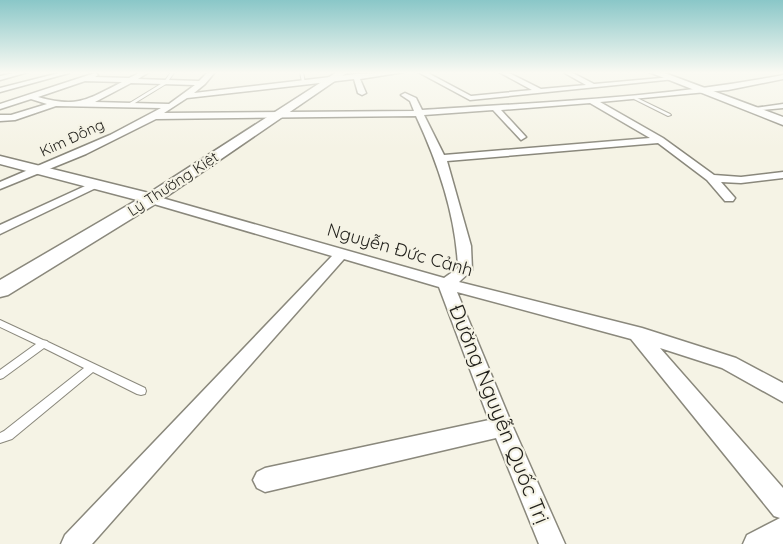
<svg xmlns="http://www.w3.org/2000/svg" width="783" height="544" font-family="Quicksand,sans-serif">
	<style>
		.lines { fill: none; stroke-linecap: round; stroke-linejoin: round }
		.lane-casing { stroke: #8a887c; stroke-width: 2 }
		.street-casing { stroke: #8a887c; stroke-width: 3 }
		.secondary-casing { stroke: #8a887c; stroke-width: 3 }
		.lane { fill: #fff; fill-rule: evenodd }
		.street { fill: #fff; fill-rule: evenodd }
		.secondary { fill: #fff; fill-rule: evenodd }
		.labels { text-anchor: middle; stroke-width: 4.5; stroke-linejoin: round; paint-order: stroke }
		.far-street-label { font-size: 15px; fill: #201f1a; stroke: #f5f3e5 }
		.street-label { font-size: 18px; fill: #201f1a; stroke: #f5f3e5 }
		.near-street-label { font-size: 21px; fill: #201f1a; stroke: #f5f3e5 }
	</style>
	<rect width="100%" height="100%" fill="#f5f3e5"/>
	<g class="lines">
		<g class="lane-casing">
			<g id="lane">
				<path d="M171,72L174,73L166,84L130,106H128V104L164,82Z"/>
				<path d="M300,72H303L305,83L302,82Z"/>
				<path d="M635,97L670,114L671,115L668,116L634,99Z"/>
				<path d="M0,320L43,340L47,341L48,342L145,388L146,391L145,394L141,395L137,394L93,372L12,439L0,443V433L4,431L84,368L44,348L3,378L0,379V370L36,344L0,327Z"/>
			</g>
		</g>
		<g class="street-casing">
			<g id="street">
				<path d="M18,72H28L0,80V76Z"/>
				<path d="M63,72L69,73L0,92V88Z"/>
				<path d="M141,72H149L138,79L199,81L208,72H215L205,84L194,93L356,74L404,72L360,79L366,93L362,95L358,93L354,79L187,98L164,113L414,111L410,101L401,95L405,93L416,98L422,110C543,102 664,98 783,75V79L728,90L600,102L663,138L714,175L741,177L783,172V178L741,183L721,182L735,198L733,201H725L707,180L658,143L447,161L471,246L472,270L459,282L642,328L736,358L783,383V402L722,368L660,348L783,488V544H743L747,535L780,518L774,516L631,339L457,292L513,427L565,544H539L496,438L265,492L257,488L253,480L257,472L265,468L489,420L439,287L344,259L92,544H61L65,535L332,256L147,202V196H155L444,278L458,268C456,216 438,163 416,116L156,119L86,154L0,189V182L110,135L161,108L56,106L15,120L0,121V115H11L47,104L31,99L0,109V104L95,73L98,75L95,77L129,78ZM85,81L122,82C87,100 77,108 38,97ZM131,83L195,85L169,104L95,102ZM590,103L650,138L444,155L424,115L493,110L521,140L526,137L501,110Z"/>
				<path d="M418,72H426L471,96L532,90L499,72H507L541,89L586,85L563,72H571L594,84L672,77L675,79L470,100Z"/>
				<path d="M783,104V108L751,111L747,109Z"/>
				<path d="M96,181L100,182V186L0,234V225Z"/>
			</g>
		</g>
		<g class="secondary-casing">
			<g id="secondary">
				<path d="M337,72H348L157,203L8,295L0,297V280L137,200L0,164V156L149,193Z"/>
				<path d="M649,72H662L783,117V125Z"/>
			</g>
		</g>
		<use href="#lane" class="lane"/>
		<use href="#street" class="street"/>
		<use href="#secondary" class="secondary"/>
	</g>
	<linearGradient id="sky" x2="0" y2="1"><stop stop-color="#8ac7c8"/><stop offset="0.49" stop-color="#fafaf3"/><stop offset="1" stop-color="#fafaf3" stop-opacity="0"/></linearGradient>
	<rect width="783" height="148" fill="url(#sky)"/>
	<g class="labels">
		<g class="far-street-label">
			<text transform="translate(72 138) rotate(-25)" y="5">Kim Đồng</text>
			<text transform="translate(173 184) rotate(-33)" y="5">Lý Thường Kiệt</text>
		</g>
		<g class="street-label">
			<text transform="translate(400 250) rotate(16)" y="6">Nguyễn Đức Cảnh</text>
		</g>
		<g class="near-street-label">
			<text transform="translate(499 414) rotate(68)" y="7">Đường Nguyễn Quốc Trị</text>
		</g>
	</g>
</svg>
